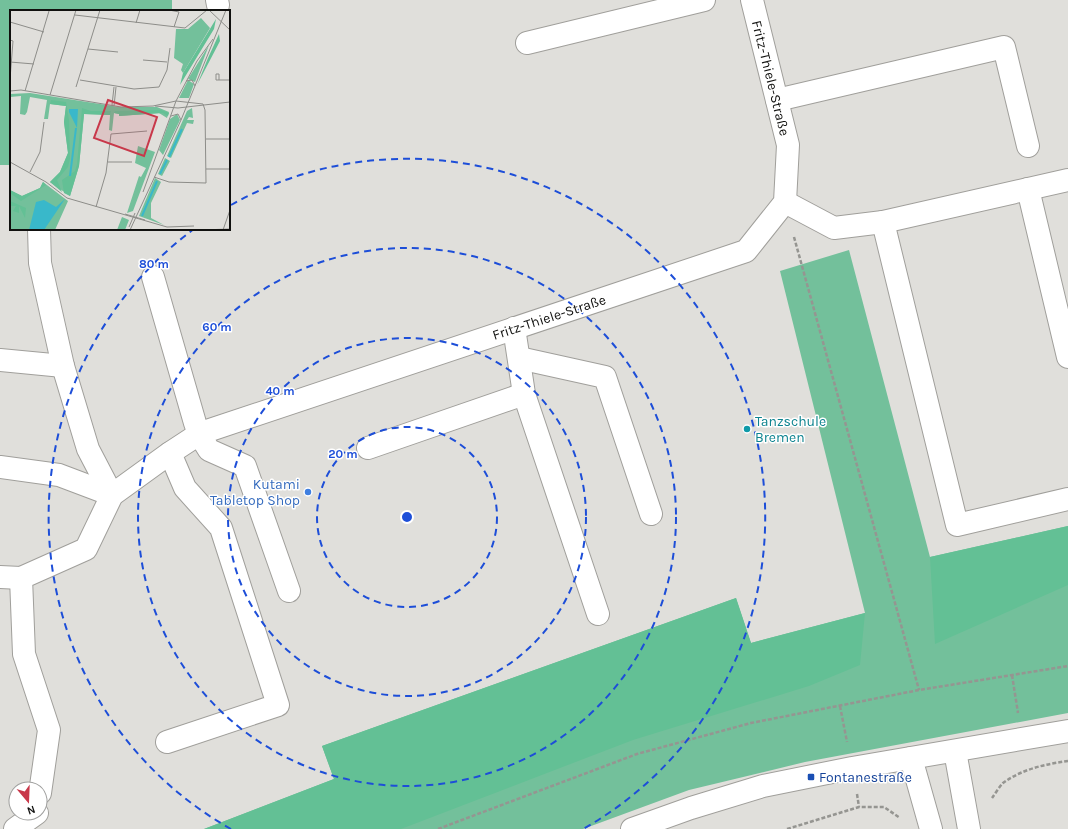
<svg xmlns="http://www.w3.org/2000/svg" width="1068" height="829" font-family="Karla,sans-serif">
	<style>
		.green { fill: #73c09b }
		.forest { fill: #63c095 }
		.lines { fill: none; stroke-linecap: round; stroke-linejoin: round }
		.minor-casing { stroke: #a09f9b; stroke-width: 24 }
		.path { stroke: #959591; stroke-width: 2.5; stroke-dasharray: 4 2; stroke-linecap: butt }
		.minor { stroke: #fff; stroke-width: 22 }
		.ring { fill: none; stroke: #1d4ed8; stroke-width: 2; stroke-dasharray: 7 5 }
		.culture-dot { fill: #0f9aa8; stroke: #fff; stroke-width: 1.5 }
		.shop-dot { fill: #3f7fe0; stroke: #fff; stroke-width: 1.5 }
		.transit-dot { fill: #1a4fb4; stroke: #fff; stroke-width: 1.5 }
		.labels { text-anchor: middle; stroke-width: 3; stroke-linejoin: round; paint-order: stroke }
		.street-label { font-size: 14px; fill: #11110f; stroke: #fff }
		.culture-label { font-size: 14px; fill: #0d838f; stroke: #fff; text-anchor: start }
		.shop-label { font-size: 14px; fill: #366cbe; stroke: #fff; text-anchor: end }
		.transit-label { font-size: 14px; fill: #164399; stroke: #fff; text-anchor: start }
		.inset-river { fill: none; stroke: #39b8ca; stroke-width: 2 }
		.inset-road { fill: none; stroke: #8d8d89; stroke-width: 1 }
		.view { fill: #c8384a; fill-opacity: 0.15; stroke: #c8384a; stroke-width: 2 }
		.inset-edge { fill: none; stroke: #11110f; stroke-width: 2 }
		.centre { fill: #1d4ed8; stroke: #fff; stroke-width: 2 }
		.ring-label { font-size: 12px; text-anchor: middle; font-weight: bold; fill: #1d4ed8; stroke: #fff; stroke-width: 3; stroke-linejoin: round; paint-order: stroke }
	</style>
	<rect width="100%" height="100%" fill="#e0dfdb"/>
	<g class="green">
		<path d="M0,0H172V11H11V165H0Z"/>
		<path d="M849,250L930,557L1068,526V713L805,762L689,790L583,829H204L334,779L322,746L736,598L751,643L865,613L780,271Z"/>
	</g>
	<g class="forest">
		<path d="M1068,526V585L935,644L930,557Z"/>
		<path d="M736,598L751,643L865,613L860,665L809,686L633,740L401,829H204L334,779L322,746Z"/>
	</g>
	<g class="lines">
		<g class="minor-casing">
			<g id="minor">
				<path d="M217,0L218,5"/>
				<path d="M527,43L704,0"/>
				<path d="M777,100L1004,47L1028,146"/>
				<path d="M1028,189L1068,357"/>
				<path d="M785,202L834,228L883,222L1068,180"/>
				<path d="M883,222L957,525L1068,499"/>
				<path d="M39,229L40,263L63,366L88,449L112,495"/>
				<path d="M153,277L195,423L199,434L209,450L245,466L289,591"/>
				<path d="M514,328L524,394L598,614"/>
				<path d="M519,358L605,377L651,514"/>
				<path d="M0,360L63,366"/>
				<path d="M368,448L524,394"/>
				<path d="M0,467L59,475L112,495"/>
				<path d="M0,577L21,578"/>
				<path d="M167,742L278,705L221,528L185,488L170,453"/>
				<path d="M955,751L969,829"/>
				<path d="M911,758L931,829"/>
				<path d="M40,793L49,730L24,654L21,578L86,549L112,495L170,453L199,434L207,431L746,251L785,202L788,145L752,0"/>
				<path d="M15,829L37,813"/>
				<path d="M632,829L691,808L763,786L852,768L1068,731"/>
			</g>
		</g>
		<g class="path">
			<path d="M794,237L919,690"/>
			<path d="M1012,675L1018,713"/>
			<path d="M840,706L847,742"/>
			<path d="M857,794L859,807"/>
			<path d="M992,798C995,794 999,787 1003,783C1022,769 1046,764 1068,761"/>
			<path d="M438,829L637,754L751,723L919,690L1068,666"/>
			<path d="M787,829L859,807H884L900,818"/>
		</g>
		<use href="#minor" class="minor"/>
	</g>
	<g class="ring">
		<circle cx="407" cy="517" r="90"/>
		<circle cx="407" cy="517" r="179"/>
		<circle cx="407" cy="517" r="269"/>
		<path d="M231 829A358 358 0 0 1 194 229M231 205A358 358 0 1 1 583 829"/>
	</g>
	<circle class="culture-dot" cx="747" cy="429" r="4"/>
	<circle class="shop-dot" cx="308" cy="492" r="4"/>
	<rect class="transit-dot" x="807" y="773" width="8" height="8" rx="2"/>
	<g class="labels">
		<g class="street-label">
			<text transform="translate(771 78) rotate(76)" y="5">Fritz-Thiele-Straße</text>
			<text transform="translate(549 317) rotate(-18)" y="5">Fritz-Thiele-Straße</text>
		</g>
		<g class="culture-label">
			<text x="755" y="426">Tanzschule<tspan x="755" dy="16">Bremen</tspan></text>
		</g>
		<g class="shop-label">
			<text x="300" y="489">Kutami<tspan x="300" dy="16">Tabletop Shop</tspan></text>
		</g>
		<g class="transit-label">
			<text x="819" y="782">Fontanestraße</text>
		</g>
	</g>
	<g transform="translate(10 10)">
		<rect width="220" height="220" fill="#e0dfdb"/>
		<path d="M191,8L200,18L173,63L171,60L173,54L164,48L166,19H178ZM199,35L185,72L178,69ZM178,70L184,74L179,88H169ZM20,83L109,97H147L159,102L157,108L149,103L109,106V104L104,103L102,121L99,120L100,105L74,104L69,156L60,186L40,172L50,162L58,143L54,112L56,96L40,94L38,109H34L37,90L20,87L17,102L15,105L10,104L11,86L0,87V84ZM182,98L183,108L179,107L177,110H184L183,114L177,113L161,148L157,146L177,101ZM167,104L170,110L153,145L149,140L160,109ZM128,136L145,142L123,201L117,203L129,166L131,167L136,158L125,153ZM155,148L160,151L152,166L148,164ZM145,168L151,172L141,193V208L154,215L129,206ZM33,172L58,191L45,220H0V180L12,186L30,178ZM112,207L119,210L115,220H107Z" fill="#73c09b"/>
		<path d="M206,9L204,19L170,75L173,63ZM209,24L210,31L187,75L198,48ZM41,90L56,92L59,110L60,149L58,157L47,170L52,182L40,172L50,162L58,143L54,112L56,96L40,94ZM72,98L81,101H101L100,105L74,104L69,156L60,186L54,183L52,170L65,161L67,154ZM151,100L159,103L158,106L153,103L109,106V104L104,103L105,101ZM33,172L36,175L11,191L0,183V180L12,186L30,178ZM0,191L16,198L15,208L9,196V203L3,201L6,196H0Z" fill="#63c095"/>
		<path d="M59,99H68L67,118L59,102ZM55,189L34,220H19L26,192L34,190L46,197Z" fill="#39b8ca"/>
		<path class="inset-river" d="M159,147L172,119M150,164L157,150M60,166L66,118M132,206L147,171"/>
		<path class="inset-road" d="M159,0L169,2L164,17M199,0L220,20M65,5L175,18L197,0M0,12L34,22M126,13L130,0M0,30L3,31L0,69M78,39L108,42M133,50L157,52M0,52L24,54M70,70L124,79L149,77L157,60L160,38M209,70V64H206V70H220M176,71L182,70L185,76M66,77L90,0M0,81L11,80L111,97L143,96L166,91L193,94M15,81L39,1M40,85L66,0M102,95L104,77M104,96L106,77M145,96L168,98L220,92M161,106L168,104L171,110M196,129H220M0,152L36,172L57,188L157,217L184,216M98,152H122M196,159H220M20,162L30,142L34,112M144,167L159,172L196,173L195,100L193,94M133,182L166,91L187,51L203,29M86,197L96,163L101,124L137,121M115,204L135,210M119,217L125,203M120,220L171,110L216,0M191,220L220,219M213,220L220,200"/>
		<path class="view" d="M98,90L147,107L134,146L84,128Z"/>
		<rect width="220" height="220" class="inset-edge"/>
	</g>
	<circle cx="407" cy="517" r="6" class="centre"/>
	<g class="ring-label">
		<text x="154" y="268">80 m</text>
		<text x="217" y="331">60 m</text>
		<text x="280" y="395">40 m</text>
		<text x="343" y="458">20 m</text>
	</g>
	<g transform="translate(28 801) rotate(161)"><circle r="19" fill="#ffffff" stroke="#a0a09f"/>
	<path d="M0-3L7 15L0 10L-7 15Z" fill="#c8384a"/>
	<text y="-6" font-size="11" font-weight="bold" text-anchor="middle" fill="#11110f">N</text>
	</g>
</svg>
